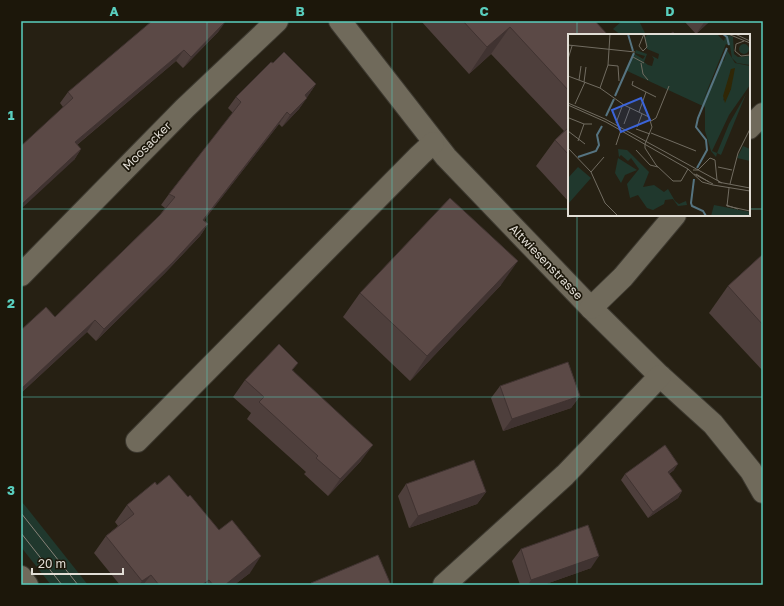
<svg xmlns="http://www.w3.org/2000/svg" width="784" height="606" font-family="'Golos Text',sans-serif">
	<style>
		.green { fill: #20382d }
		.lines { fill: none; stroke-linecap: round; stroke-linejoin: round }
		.minor-casing { stroke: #3d3930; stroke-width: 24 }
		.minor { stroke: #706a5b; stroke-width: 22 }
		.tram { stroke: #878278; stroke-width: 1 }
		.wall { fill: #4e3f3c }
		.shaded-wall { fill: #403331 }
		.building { fill: #5b4946; stroke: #403331 }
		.grid { fill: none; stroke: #59cebe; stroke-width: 1; stroke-opacity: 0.55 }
		.labels { text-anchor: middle; stroke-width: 3.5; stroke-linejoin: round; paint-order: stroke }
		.street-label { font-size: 12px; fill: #e2ded6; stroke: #1c170a }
		.inset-river { fill: none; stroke: #567481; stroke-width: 2 }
		.inset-road { fill: none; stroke: #716c61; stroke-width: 1 }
		.view { fill: #3b64d8; fill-opacity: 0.15; stroke: #3b64d8; stroke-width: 2 }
		.inset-edge { fill: none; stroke: #e2ded6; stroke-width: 2 }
		.neatline { fill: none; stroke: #59cebe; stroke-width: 1.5 }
		.grid-label { font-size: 13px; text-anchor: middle; font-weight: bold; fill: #59cebe }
	</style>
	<rect width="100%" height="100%" fill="#262013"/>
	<g class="green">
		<path d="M622,21H639L646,35H621L613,29Z"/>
		<path d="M21,501L27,508L88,585H51L21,547Z"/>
	</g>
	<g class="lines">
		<g class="minor-casing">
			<g id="minor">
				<path d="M340,21L446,157L591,308L660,376L713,424L751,471L763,492"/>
				<path d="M749,128L763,114"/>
				<path d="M21,275L185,108L277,21"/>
				<path d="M591,308L623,277L675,215"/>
				<path d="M137,441L420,155L433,143"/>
				<path d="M21,577L27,585"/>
				<path d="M444,585L565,475L660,376"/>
			</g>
		</g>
		<use href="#minor" class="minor"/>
		<g class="tram">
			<path d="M21,513L78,585"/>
			<path d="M21,533L62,585"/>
		</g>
	</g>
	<g class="wall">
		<path d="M421,21H595L569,35V202L536,166L555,140L564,131L491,54L469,74Z"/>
		<path d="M684,21H710L696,34Z"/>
		<path d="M219,31L183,68L176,61L77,145L81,149L74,160L63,107L60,103L68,92Z"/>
		<path d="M273,63L316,84L307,97L299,109L282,127L279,124L204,220L208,224L200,236L165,273L96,341L87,332L21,393V330L55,317L160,215L165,208L161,205L169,194L233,113L228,108L236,97Z"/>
		<path d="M763,254V371L709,313L728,286Z"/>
		<path d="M501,285L410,381L343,317L360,293Z"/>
		<path d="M293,370L361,461L328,496L304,474L306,472L247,419L251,413L233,397L245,380Z"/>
		<path d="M500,386L580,396L571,408L503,431L491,398Z"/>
		<path d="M674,470L669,474L682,491L678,498L648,518L621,480L625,474Z"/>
		<path d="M406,484L486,492L477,504L409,528L398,496Z"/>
		<path d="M157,485L250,573L234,585H120L94,553L106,536L118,526L115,522L127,505Z"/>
		<path d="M521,549L591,568L543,585H520L512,561Z"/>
	</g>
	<g class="shaded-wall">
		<path d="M226,21L219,31L183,68L191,57Z"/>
		<path d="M705,21H710L696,34Z"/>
		<path d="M510,27L491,54L469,74L487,47Z"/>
		<path d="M184,50L176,61L67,153L75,142Z"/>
		<path d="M316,84L308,96L297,107L305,95Z"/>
		<path d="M307,98L299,109L282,127L290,115Z"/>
		<path d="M287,112L279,124L195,232L203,220Z"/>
		<path d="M81,149L74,160L21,209V205Z"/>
		<path d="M208,224L200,236L165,273L96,341L104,329Z"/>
		<path d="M518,261L501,285L410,381L427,356Z"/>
		<path d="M95,320L87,332L21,393V390L22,388Z"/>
		<path d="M580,396L571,408L503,431L512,419Z"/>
		<path d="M373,445L361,461L328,496L340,479Z"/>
		<path d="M678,464L674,470L663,478L668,472Z"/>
		<path d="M682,491L678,498L648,518L653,512Z"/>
		<path d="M486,492L477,504L409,528L418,516Z"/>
		<path d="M261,556L250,573L234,585H225Z"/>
		<path d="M599,556L591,568L543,585H528L531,580Z"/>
		<path d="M151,575L143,585H139L142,581Z"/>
		<path d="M209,580L205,585H202Z"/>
	</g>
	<g class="building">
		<path d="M152,21H226L191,57L184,50L75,142L81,149L21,205V146L73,98L68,92Z"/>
		<path d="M463,21H595L608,35H569V91L510,27L487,47Z"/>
		<path d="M673,32L676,35H669Z"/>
		<path d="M284,52L316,84L305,95L307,98L290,115L287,112L203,220L208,224L173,262L104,329L95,320L22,388L21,386V330L46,307L55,317L160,215L175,197L169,194L241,102L236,97L271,62L273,63Z"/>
		<path d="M569,127V155L555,140Z"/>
		<path d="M450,198L518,261L427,356L360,293Z"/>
		<path d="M763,254V325L728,286Z"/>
		<path d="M279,344L298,363L292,370L373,445L340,479L316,458L318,456L259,402L264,397L245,380Z"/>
		<path d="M568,362L580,396L512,419L500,386Z"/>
		<path d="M665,445L678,464L668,472L682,491L653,512L625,474Z"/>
		<path d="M474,460L486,492L418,516L406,484Z"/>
		<path d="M169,475L188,497L190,495L219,530L232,520L261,556L225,585H213L209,580L202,585H159L151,575L142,581L106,536L134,514L127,505L155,482L157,485Z"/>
		<path d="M588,525L599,556L531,580L521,549Z"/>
		<path d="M378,555L391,585H312L311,583Z"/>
	</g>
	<path class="grid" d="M207,21V585M392,21V585M577,21V35M21,209H569M749,209H763M577,215V585M21,397H763"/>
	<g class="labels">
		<g class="street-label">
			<text transform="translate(147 146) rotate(-45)" y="4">Moosacker</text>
			<text transform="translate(546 262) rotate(46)" y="4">Altwiesenstrasse</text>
		</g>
	</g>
	<g transform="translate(568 34)">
		<rect width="182" height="182" fill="#262013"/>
		<path d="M75,0L78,3L79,0H149L156,7L158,0L165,3L166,20L170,23L182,22V31L169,29L164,24L162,12L158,10L134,69L154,25L156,27L159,16L167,29L182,32V51L161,81L144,117L149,119L161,90L178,60L153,121L149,119L148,123L143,117L137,97V73L57,36L65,19L75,25L77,22L67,19L68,16L79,20L76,28L80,31L84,32L86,25L84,22L90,25L91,20L79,15L76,1L74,4ZM163,35V55L155,67L160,52ZM171 15a5 5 0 1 1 10 0a5 5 0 1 1-10 0ZM175,112L182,115V127L169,124ZM50,115L59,116L81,138L75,153L86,151L96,158L100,155L107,167L111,170L118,167L119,171L110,172L105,165L97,166L96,170L85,176L79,174L70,161L62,164L59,150L71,135L63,124L60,127L53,121L51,123ZM50,124L69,136L57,141L53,149L47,139ZM10,133L23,144L0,170V144ZM146,171L182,178V182H143Z" fill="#20382d" fill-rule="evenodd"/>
		<path d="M167,34L163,55L157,69L155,62L163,35Z" fill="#302706"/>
		<path class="inset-river" d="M60,0L65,17M155,0L159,3L161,11M47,62L66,19M38,82L46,65M10,123L28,117L31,111L29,101L34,92M129,134L139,116L138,106L128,93L130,84L159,14M126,145L123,169L124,172L135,177L138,182"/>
		<path class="inset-road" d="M76,0L71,12L75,17L79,13L76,0M160,0L182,9M167,0L182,7M176,7L168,10L167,17L173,22L182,21M0,11L67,18M65,23L76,29M0,25L4,12M73,29L75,40L80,46M40,31L50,32L51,47M0,42L32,54L56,71L81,83L84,93L77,110M11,46L13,32M65,47L64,51L88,63M16,48L18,33M32,54L40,31L42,0M0,69L37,85L154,149M7,70L17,48M0,71L38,88L120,135L134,148L145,151M71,78L78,58M0,81V95M1,84L16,90H24M83,87L88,84L101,52M48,89L55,70M56,90L62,74M69,93L74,80M68,95L82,100M0,97L17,110M83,99L128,117M10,107L16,90M77,110V114L88,131L105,147H113L120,135M48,111L53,96M0,114L23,138L37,169L50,182M68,116L82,131L90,133M147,126L149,146L153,149M150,133L164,136M125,136H130L142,124L147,126M23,138L36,123M126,140L145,150M128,140L141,148M150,148L182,154M162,150L170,119L182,95M145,151L182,157M161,154L159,172L182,177M158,171L170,175"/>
		<path class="view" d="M73,64L82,86L53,98L44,76Z"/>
		<rect width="182" height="182" class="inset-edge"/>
	</g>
	<rect width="784" height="606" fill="none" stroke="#1c170a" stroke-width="44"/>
	<path d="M32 568v6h91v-6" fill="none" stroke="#e2ded6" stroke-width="2"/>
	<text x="38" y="568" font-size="12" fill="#e2ded6" stroke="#1c170a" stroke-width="3" paint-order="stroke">20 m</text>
	<rect x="22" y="22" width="740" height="562" class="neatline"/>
	<g class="grid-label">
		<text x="114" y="16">A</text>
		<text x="300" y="16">B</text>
		<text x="484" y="16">C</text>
		<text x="670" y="16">D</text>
		<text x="11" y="120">1</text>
		<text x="11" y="308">2</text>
		<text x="11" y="495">3</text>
	</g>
</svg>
